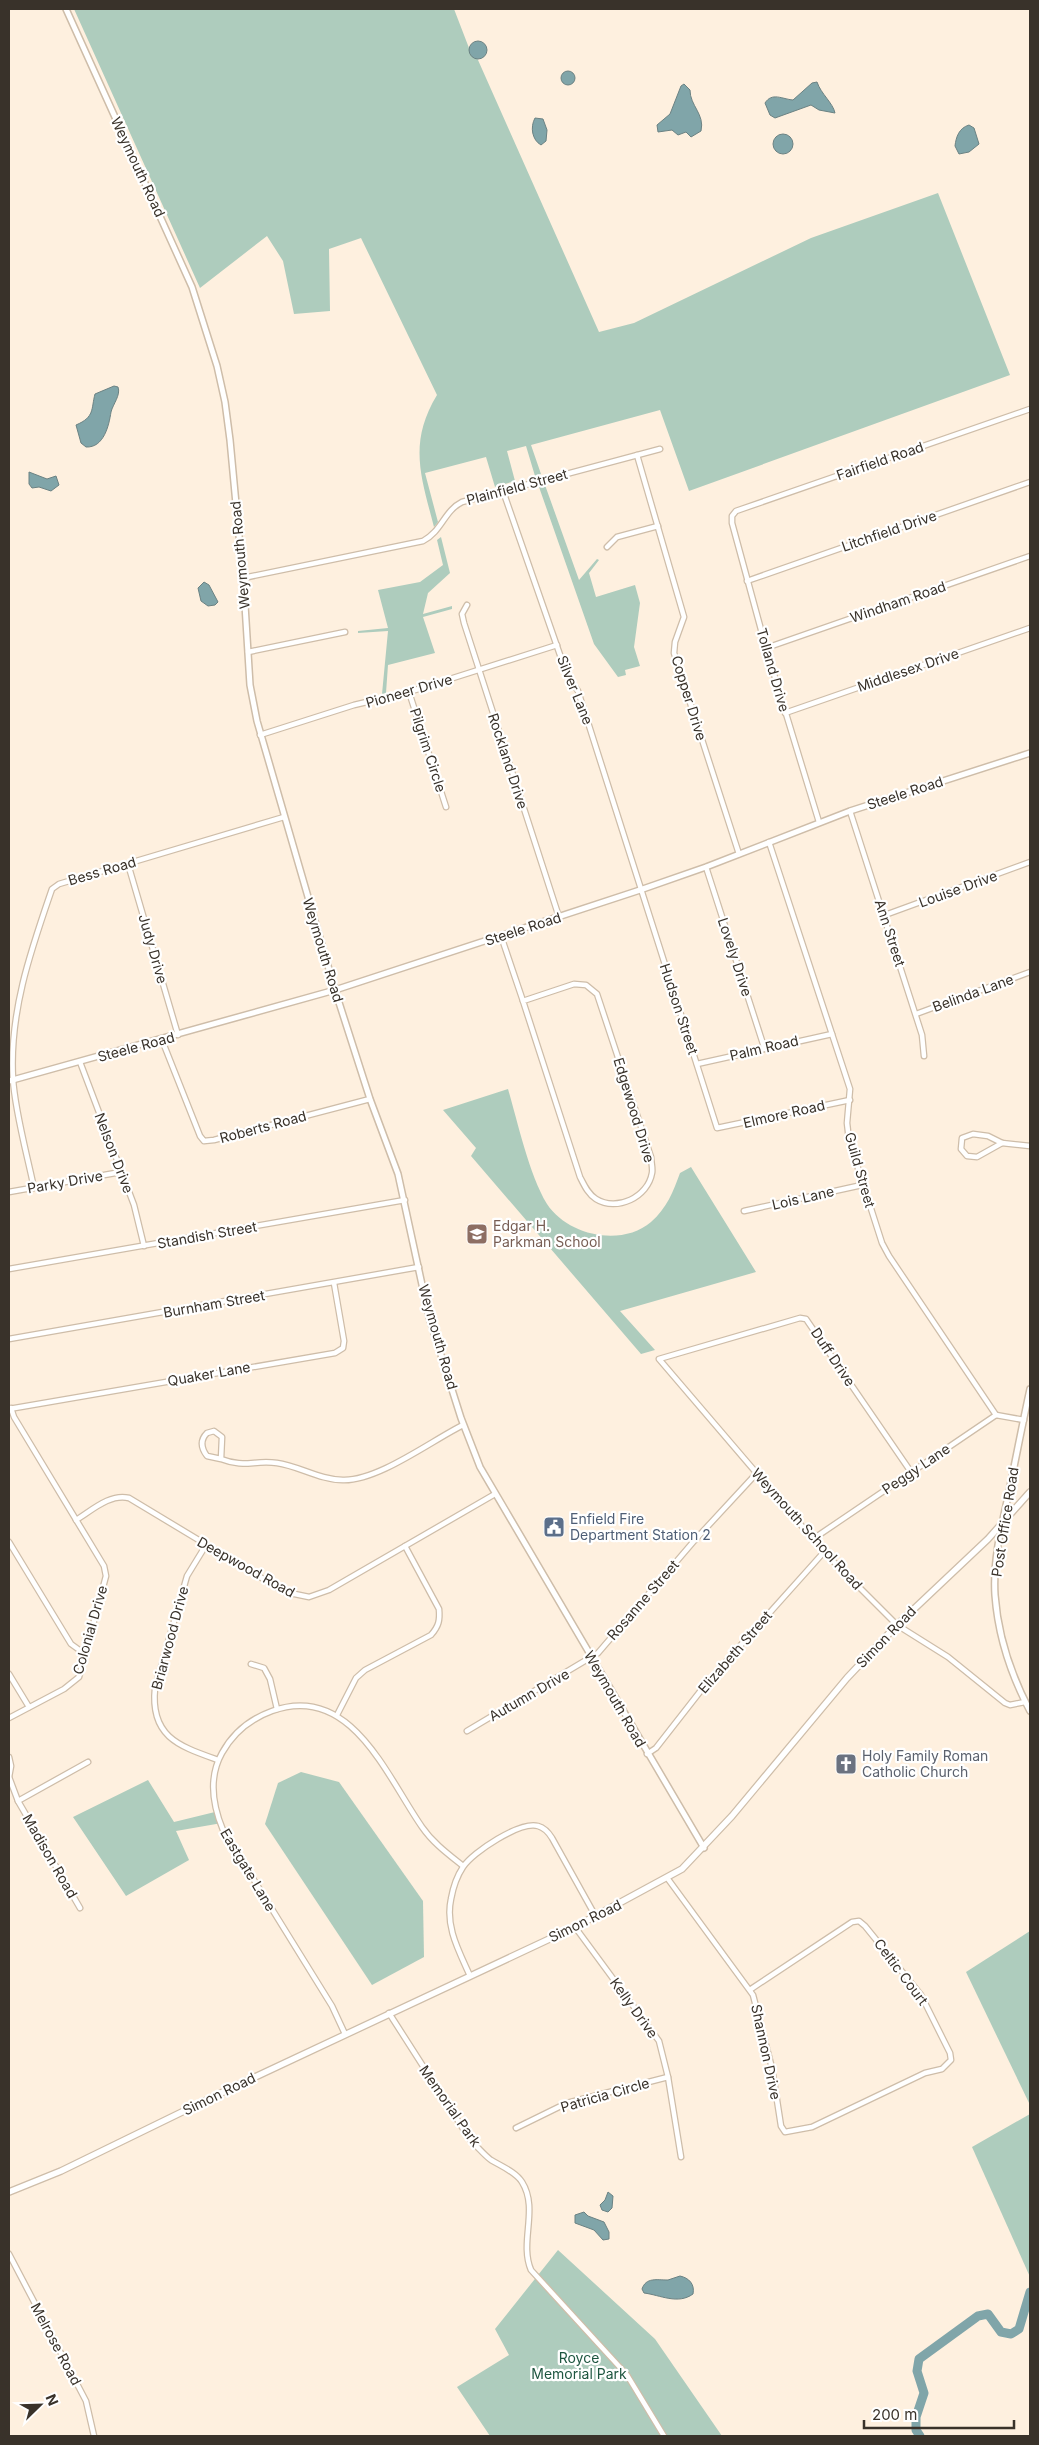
<svg xmlns="http://www.w3.org/2000/svg" width="1039" height="2445" font-family="Inter,sans-serif">
	<style>
		.green { fill: #aeccbd }
		.water { fill: #80a5a9; stroke: #6b8283 }
		.lines { fill: none; stroke-linecap: round; stroke-linejoin: round }
		.river { stroke: #80a5a9; stroke-width: 9 }
		.minor-casing { stroke: #cebda9; stroke-width: 7 }
		.tertiary-casing { stroke: #cebda9; stroke-width: 8 }
		.secondary-casing { stroke: #cebda9; stroke-width: 8 }
		.minor { stroke: #fff; stroke-width: 4.5 }
		.tertiary { stroke: #fff; stroke-width: 5 }
		.secondary { stroke: #fff; stroke-width: 5.5 }
		.labels { text-anchor: middle; stroke-width: 4.5; stroke-linejoin: round; paint-order: stroke }
		.street-label { font-size: 14px; fill: #39322a; stroke: #fff }
		.education-label { font-size: 14px; fill: #785e54; stroke: #fff; text-anchor: start }
		.service-label { font-size: 14px; fill: #4e5e75; stroke: #fff; text-anchor: start }
		.worship-label { font-size: 14px; fill: #5b616d; stroke: #fff; text-anchor: start }
		.park-label { font-size: 14px; fill: #1e5640; stroke: #fff }
	</style>
	<rect width="100%" height="100%" fill="#fef0df"/>
	<g class="green">
		<path d="M74,9H454L469,48L478,60L599,332L634,323L811,238L938,193L1010,375L689,491L660,410L531,445L541,474L535,476L526,446L507,451L515,481L495,487L486,457L425,473L438,522L434,527C421,477 408,443 437,395L361,238L329,249L330,311L294,314L283,261L267,236L200,288Z"/>
		<path d="M545,485L579,580L597,559L599,560L589,573L596,597L635,585L640,603L634,647L640,666L625,670L626,675L618,677L594,644L539,487Z"/>
		<path d="M441,537L450,573L428,593L423,614L452,606V609L423,617L435,653L388,665L386,693L382,694L388,631L358,633V631L388,628L378,590L420,582L443,565L437,540Z"/>
		<path d="M508,1089C518,1123 529,1174 547,1204C568,1236 622,1247 651,1222C667,1208 673,1192 680,1173L691,1167L756,1272L620,1311L655,1350L641,1354L471,1156L476,1148L443,1110Z"/>
		<path d="M301,1772L339,1782L423,1901L424,1957L372,1985L265,1824L278,1783Z"/>
		<path d="M148,1780L174,1822L219,1811L222,1823L176,1831L189,1860L126,1896L73,1817Z"/>
		<path d="M1030,1931V2105L966,1972Z"/>
		<path d="M1030,2114V2277L972,2147Z"/>
		<path d="M558,2250L655,2339L722,2436H490L457,2387L509,2355L495,2329Z"/>
	</g>
	<g class="water">
		<circle cx="478" cy="50" r="9"/>
		<circle cx="568" cy="78" r="7"/>
		<path d="M817,82C821,94 833,103 835,113L819,110L811,105L775,118L770,115L765,103C772,92 782,99 793,100L812,83Z"/>
		<path d="M684,84L690,90C690,106 705,114 701,131L691,137L686,132L678,135L672,130L658,132L657,125L670,114L681,86Z"/>
		<path d="M535,118L543,119L547,130L546,141L541,145C532,140 530,127 535,118Z"/>
		<path d="M969,125L974,128L979,144L969,152L959,154L955,146C956,137 959,128 969,125Z"/>
		<circle cx="783" cy="144" r="10"/>
		<path d="M114,386L118,387C121,395 113,404 111,412C109,425 104,448 86,447L81,443L76,425C95,417 91,409 95,394Z"/>
		<path d="M29,472L47,479L56,476L59,485L51,491L39,487L32,488L29,484Z"/>
		<path d="M204,582L209,585L218,602L215,605L208,606L201,601L198,588Z"/>
		<path d="M608,2192L613,2196L612,2208L608,2212L602,2210L600,2205L605,2200Z"/>
		<path d="M584,2212L588,2216L604,2222L609,2232V2239L603,2240L594,2230L575,2223V2215Z"/>
		<path d="M680,2276C689,2278 695,2284 693,2294C678,2305 660,2295 644,2293L642,2289C646,2277 657,2280 668,2280C672,2279 676,2277 680,2276Z"/>
	</g>
	<g class="lines">
		<path class="river" d="M920,2436L916,2430V2417L924,2393L917,2371L919,2359L978,2316L988,2314L1001,2332L1011,2334L1019,2329L1030,2292"/>
		<g class="minor-casing">
			<g id="minor">
				<path d="M637,455L684,617L675,642L674,653L739,854"/>
				<path d="M503,491L567,675L578,691L717,1128L850,1100"/>
				<path d="M607,547L617,537L658,526"/>
				<path d="M243,578L423,541C442,531 444,511 462,502L660,449"/>
				<path d="M747,581L1030,482"/>
				<path d="M467,605L462,614L464,623L559,917"/>
				<path d="M766,648L1030,556"/>
				<path d="M248,652L345,632"/>
				<path d="M409,692L446,807"/>
				<path d="M785,713L1030,628"/>
				<path d="M260,735L354,705L409,692L557,645"/>
				<path d="M850,811L922,1035L924,1056"/>
				<path d="M819,822L766,648L732,523V516L736,511L1030,409"/>
				<path d="M769,842L850,1089L847,1123L849,1140L882,1243L889,1256L996,1415"/>
				<path d="M128,864L178,1035"/>
				<path d="M706,867L764,1047"/>
				<path d="M885,915L1030,862"/>
				<path d="M501,936L523,1001"/>
				<path d="M574,984L586,985L597,994L651,1157C651,1162 653,1168 652,1173C648,1197 617,1212 596,1199C588,1194 584,1185 580,1177L523,1001Z"/>
				<path d="M916,1014L1030,972"/>
				<path d="M162,1040L200,1136L204,1141L214,1140L370,1099"/>
				<path d="M80,1062L134,1205L144,1246"/>
				<path d="M697,1064L832,1034"/>
				<path d="M973,1134L988,1136L1002,1143L977,1157L967,1156L961,1149L962,1138Z"/>
				<path d="M1002,1143L1030,1146"/>
				<path d="M34,1188C27,1154 15,1112 13,1079C9,1012 31,950 52,889L59,884L284,817"/>
				<path d="M9,1192L121,1172"/>
				<path d="M744,1211L862,1185"/>
				<path d="M9,1269L405,1200"/>
				<path d="M9,1339L419,1267"/>
				<path d="M9,1409L335,1353L343,1348L344,1341L334,1283"/>
				<path d="M221,1459L207,1456C201,1448 200,1440 207,1433L214,1431L222,1437L221,1459C244,1468 254,1460 277,1463C299,1466 320,1480 343,1480C378,1481 431,1441 463,1425"/>
				<path d="M911,1472L806,1319L800,1318L659,1359L824,1552L897,1625L948,1657L1005,1703L1010,1705L1025,1702"/>
				<path d="M76,1520C91,1511 110,1493 129,1498L285,1592L309,1597L329,1590L495,1494"/>
				<path d="M813,1539L996,1415L1024,1420"/>
				<path d="M9,1542L71,1644L85,1654"/>
				<path d="M206,1545L187,1576L155,1688C150,1737 179,1746 218,1760"/>
				<path d="M251,1664L264,1668L270,1679L277,1709"/>
				<path d="M9,1674L29,1707"/>
				<path d="M337,1715L356,1678L365,1670L431,1635C439,1626 440,1620 439,1609L405,1546"/>
				<path d="M9,1718L64,1689L79,1677L106,1576L104,1566L14,1417L11,1408"/>
				<path d="M467,1731L598,1653L694,1541L756,1474"/>
				<path d="M647,1754L656,1748L706,1684L824,1552"/>
				<path d="M9,1757L11,1766L9,1777"/>
				<path d="M9,1777L18,1801L80,1908"/>
				<path d="M18,1801L88,1762"/>
				<path d="M668,1879L753,1995L772,2068L781,2126L785,2132L812,2127L925,2073L942,2069L951,2060L950,2053L921,1995L865,1926L859,1921L852,1922L751,1989"/>
				<path d="M575,1927L659,2041L668,2077L681,2157"/>
				<path d="M470,1976C459,1951 445,1927 451,1899C453,1888 457,1876 463,1867C473,1852 520,1821 538,1826C545,1828 549,1833 552,1838L596,1917"/>
				<path d="M389,2013L471,2141C478,2147 484,2155 491,2160C501,2166 516,2172 522,2182C539,2209 519,2242 531,2270L627,2375L664,2436"/>
				<path d="M345,2034L332,2006L223,1830C213,1806 208,1778 222,1753C233,1733 250,1719 272,1711C351,1682 387,1777 422,1827C433,1843 448,1854 463,1866"/>
				<path d="M516,2128L567,2103L668,2077"/>
				<path d="M9,2254L86,2401L94,2436"/>
			</g>
		</g>
		<g class="tertiary-casing">
			<g id="tertiary">
				<path d="M66,9L192,287L217,366L225,402L230,440L244,589L250,685L257,721L335,990L370,1099L398,1174L429,1317L461,1418L480,1467L704,1848"/>
				<path d="M9,1081L335,990L640,890L706,867L850,811L1030,753"/>
				<path d="M1030,1389C1022,1426 1015,1463 1007,1501C1000,1532 993,1563 995,1595C998,1636 1011,1675 1030,1711"/>
			</g>
		</g>
		<g class="secondary-casing">
			<path id="secondary" d="M9,2192L61,2171L223,2092L575,1927L682,1869L732,1816L847,1678L897,1625L988,1539L1030,1492"/>
		</g>
		<use href="#minor" class="minor"/>
		<use href="#tertiary" class="tertiary"/>
		<use href="#secondary" class="secondary"/>
	</g>
	<defs>
		<g id="school-square" transform="scale(1.125)"><rect x="-9" y="-9" width="18" height="18" rx="4" fill="#8d6e63" stroke="#fff"/><path d="M0-5L7-2L0 1L-7-2ZM-4 1L0 2.5L4 1V4Q0 6-4 4Z" fill="#fff"/></g>
		<g id="civic-square" transform="scale(1.125)"><rect x="-9" y="-9" width="18" height="18" rx="4" fill="#5c6f8a" stroke="#fff"/><path d="M-.6-6.5H3V-4.5H.6V-3L4-1V1h2V6H-6V1h2V-1L-.6-3ZM-1.2 2.5V6h2.4V2.5Z" fill="#fff"/></g>
		<g id="church-square" transform="scale(1.125)"><rect x="-9" y="-9" width="18" height="18" rx="4" fill="#6b7280" stroke="#fff"/><path d="M-1.2-6h2.4v3.5h3.3v2.4h-3.3V6h-2.4V-.1h-3.3v-2.4h3.3Z" fill="#fff"/></g>
	</defs>
	<g fill-rule="evenodd">
		<use href="#school-square" x="477" y="1234"/>
		<use href="#civic-square" x="554" y="1527"/>
		<use href="#church-square" x="846" y="1764"/>
	</g>
	<g class="labels">
		<g class="street-label">
			<text transform="translate(138 167) rotate(65)" y="5">Weymouth Road</text>
			<text transform="translate(880 461) rotate(-19)" y="5">Fairfield Road</text>
			<text transform="translate(517 487) rotate(-15)" y="5">Plainfield Street</text>
			<text transform="translate(889 531) rotate(-19)" y="5">Litchfield Drive</text>
			<text transform="translate(240 555) rotate(-95)" y="5">Weymouth Road</text>
			<text transform="translate(898 602) rotate(-19)" y="5">Windham Road</text>
			<text transform="translate(773 670) rotate(74)" y="5">Tolland Drive</text>
			<text transform="translate(908 670) rotate(-19)" y="5">Middlesex Drive</text>
			<text transform="translate(575 690) rotate(68)" y="5">Silver Lane</text>
			<text transform="translate(409 691) rotate(-16)" y="5">Pioneer Drive</text>
			<text transform="translate(689 698) rotate(73)" y="5">Copper Drive</text>
			<text transform="translate(428 750) rotate(72)" y="5">Pilgrim Circle</text>
			<text transform="translate(508 761) rotate(72)" y="5">Rockland Drive</text>
			<text transform="translate(905 793) rotate(-18)" y="5">Steele Road</text>
			<text transform="translate(102 871) rotate(-16)" y="5">Bess Road</text>
			<text transform="translate(958 889) rotate(-20)" y="5">Louise Drive</text>
			<text transform="translate(523 929) rotate(-18)" y="5">Steele Road</text>
			<text transform="translate(890 933) rotate(72)" y="5">Ann Street</text>
			<text transform="translate(153 949) rotate(74)" y="5">Judy Drive</text>
			<text transform="translate(323 950) rotate(73)" y="5">Weymouth Road</text>
			<text transform="translate(735 957) rotate(72)" y="5">Lovely Drive</text>
			<text transform="translate(973 993) rotate(-20)" y="5">Belinda Lane</text>
			<text transform="translate(679 1009) rotate(72)" y="5">Hudson Street</text>
			<text transform="translate(136 1047) rotate(-15)" y="5">Steele Road</text>
			<text transform="translate(764 1048) rotate(-13)" y="5">Palm Road</text>
			<text transform="translate(634 1110) rotate(73)" y="5">Edgewood Drive</text>
			<text transform="translate(784 1114) rotate(-13)" y="5">Elmore Road</text>
			<text transform="translate(263 1127) rotate(-15)" y="5">Roberts Road</text>
			<text transform="translate(114 1153) rotate(69)" y="5">Nelson Drive</text>
			<text transform="translate(860 1170) rotate(74)" y="5">Guild Street</text>
			<text transform="translate(65 1182) rotate(-10)" y="5">Parky Drive</text>
			<text transform="translate(803 1198) rotate(-13)" y="5">Lois Lane</text>
			<text transform="translate(207 1235) rotate(-10)" y="5">Standish Street</text>
			<text transform="translate(214 1304) rotate(-10)" y="5">Burnham Street</text>
			<text transform="translate(438 1337) rotate(74)" y="5">Weymouth Road</text>
			<text transform="translate(833 1357) rotate(56)" y="5">Duff Drive</text>
			<text transform="translate(209 1374) rotate(-10)" y="5">Quaker Lane</text>
			<text transform="translate(916 1469) rotate(-34)" y="5">Peggy Lane</text>
			<text transform="translate(1005 1522) rotate(-81)" y="5">Post Office Road</text>
			<text transform="translate(807 1529) rotate(48)" y="5">Weymouth School Road</text>
			<text transform="translate(246 1567) rotate(29)" y="5">Deepwood Road</text>
			<text transform="translate(643 1600) rotate(-49)" y="5">Rosanne Street</text>
			<text transform="translate(90 1630) rotate(-74)" y="5">Colonial Drive</text>
			<text transform="translate(886 1637) rotate(-46)" y="5">Simon Road</text>
			<text transform="translate(170 1638) rotate(-75)" y="5">Briarwood Drive</text>
			<text transform="translate(735 1652) rotate(-49)" y="5">Elizabeth Street</text>
			<text transform="translate(529 1695) rotate(-30)" y="5">Autumn Drive</text>
			<text transform="translate(615 1699) rotate(60)" y="5">Weymouth Road</text>
			<text transform="translate(50 1856) rotate(60)" y="5">Madison Road</text>
			<text transform="translate(248 1870) rotate(59)" y="5">Eastgate Lane</text>
			<text transform="translate(585 1921) rotate(-26)" y="5">Simon Road</text>
			<text transform="translate(901 1972) rotate(53)" y="5">Celtic Court</text>
			<text transform="translate(634 2008) rotate(54)" y="5">Kelly Drive</text>
			<text transform="translate(766 2052) rotate(78)" y="5">Shannon Drive</text>
			<text transform="translate(219 2094) rotate(-26)" y="5">Simon Road</text>
			<text transform="translate(605 2095) rotate(-16)" y="5">Patricia Circle</text>
			<text transform="translate(450 2106) rotate(55)" y="5">Memorial Park</text>
			<text transform="translate(56 2344) rotate(62)" y="5">Melrose Road</text>
		</g>
		<g class="education-label">
			<text x="493" y="1231">Edgar H.<tspan x="493" dy="16">Parkman School</tspan></text>
		</g>
		<g class="service-label">
			<text x="570" y="1524">Enfield Fire<tspan x="570" dy="16">Department Station 2</tspan></text>
		</g>
		<g class="worship-label">
			<text x="862" y="1761">Holy Family Roman<tspan x="862" dy="16">Catholic Church</tspan></text>
		</g>
		<g class="park-label">
			<text x="579" y="2363">Royce<tspan x="579" dy="16">Memorial Park</tspan></text>
		</g>
	</g>
	<rect width="1039" height="2445" fill="none" stroke="#39322a" stroke-width="20"/>
	<g transform="translate(40 2405) rotate(67)" stroke="#ffffff" stroke-width="4" paint-order="stroke">
	<path d="M0-4L9 19L0 12L-9 19Z" fill="#39322a"/>
	<text y="-8" font-size="14" font-weight="bold" text-anchor="middle" fill="#39322a">N</text>
	</g>
	<path d="M864 2420v8h150v-8" fill="none" stroke="#39322a" stroke-width="2.5"/>
	<text x="872" y="2420" font-size="15" fill="#39322a" stroke="#ffffff" stroke-width="4" paint-order="stroke">200 m</text>
</svg>
